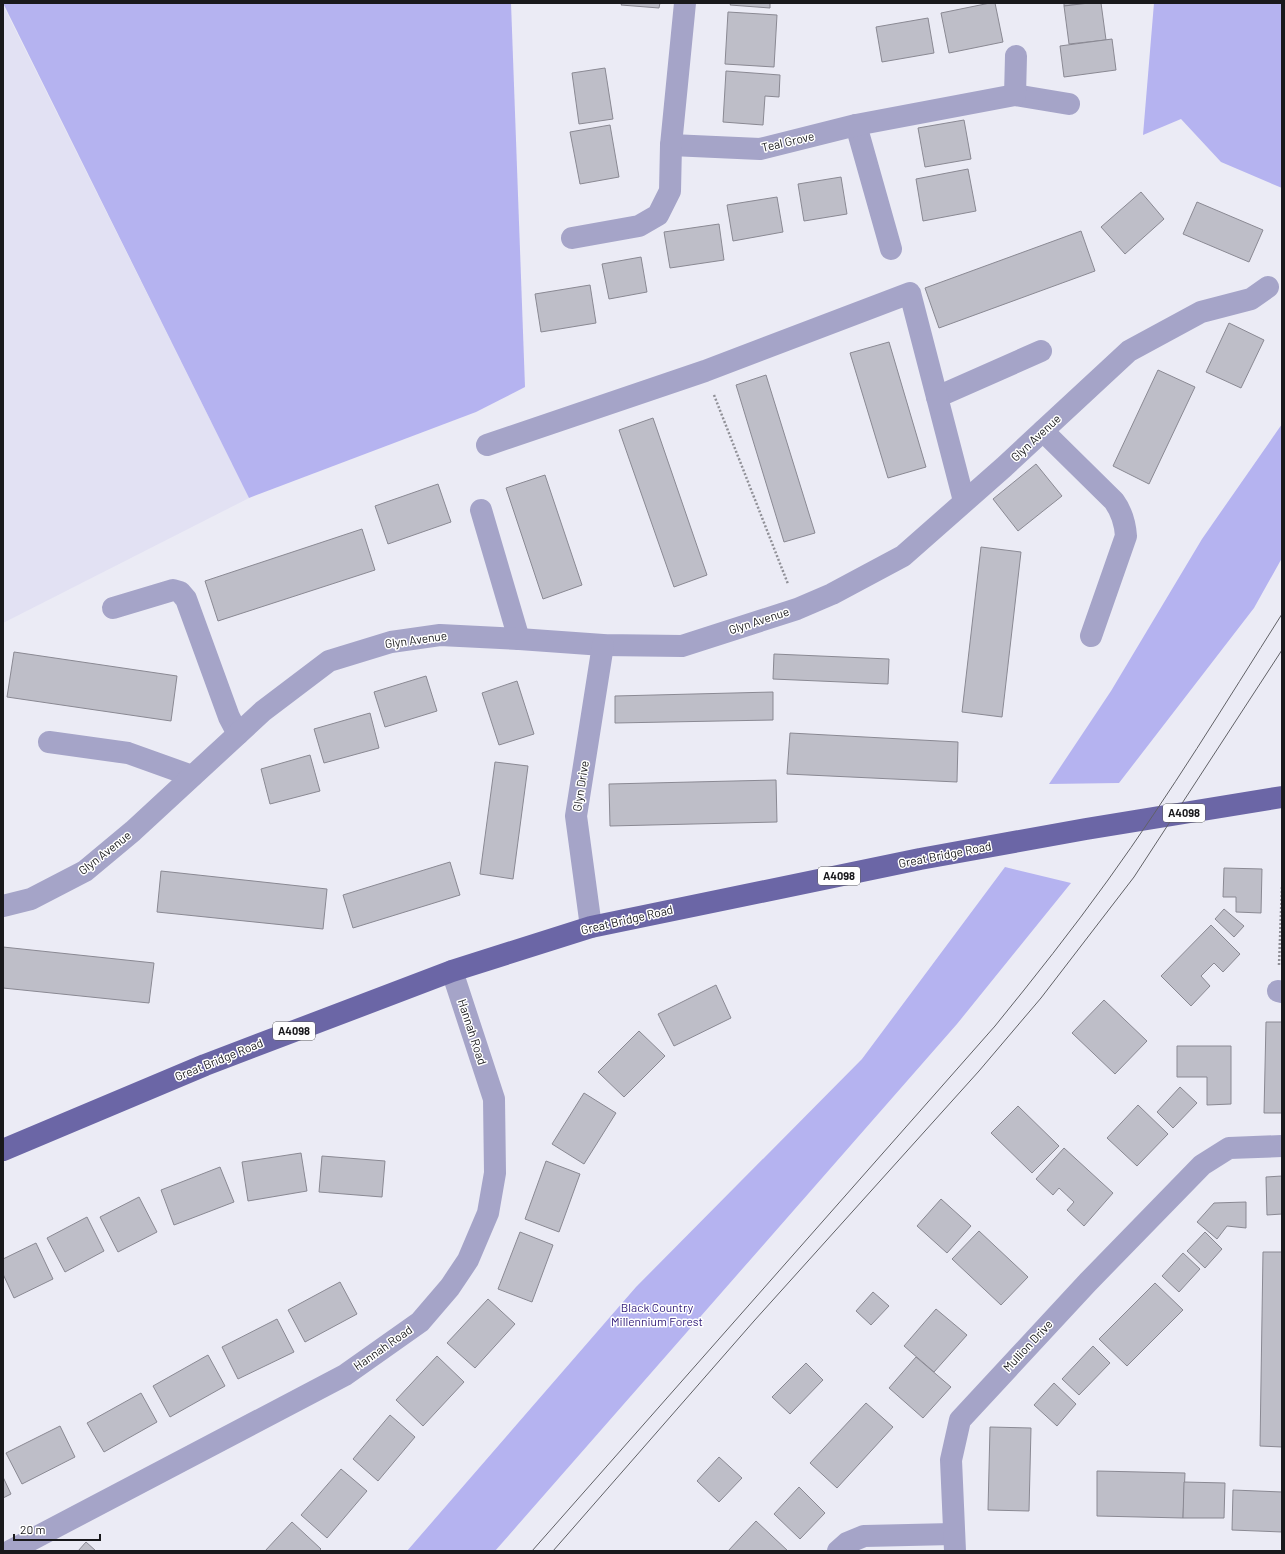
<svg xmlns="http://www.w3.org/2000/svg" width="1285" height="1554" font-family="Barlow,sans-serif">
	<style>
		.built { fill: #e2e1f3 }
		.green { fill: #b5b3f0 }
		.building { fill: #bebec8; stroke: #8a8993 }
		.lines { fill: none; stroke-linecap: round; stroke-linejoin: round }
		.path { stroke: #909097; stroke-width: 2.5; stroke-dasharray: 2 2; stroke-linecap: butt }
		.minor { stroke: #a5a4c8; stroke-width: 22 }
		.major { stroke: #6b66a6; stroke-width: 22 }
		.tram { stroke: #616166; stroke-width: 1 }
		.labels { text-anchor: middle; stroke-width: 3; stroke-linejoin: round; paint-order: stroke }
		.shield { fill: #fff; stroke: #5e5e60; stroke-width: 1 }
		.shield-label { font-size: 11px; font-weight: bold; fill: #19191c }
		.street-label { font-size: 12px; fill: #19191c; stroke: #fff }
		.park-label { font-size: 12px; fill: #35207c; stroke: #fff }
	</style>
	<rect width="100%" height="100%" fill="#ebebf5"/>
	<path class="built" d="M3,5L249,498L3,623Z"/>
	<g class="green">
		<path d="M3,3H511L525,387L476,412L249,498Z"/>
		<path d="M1154,3H1282V188L1221,162L1181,119L1143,135Z"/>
		<path d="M1282,424V558L1254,608L1119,783L1049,784L1111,691L1202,539Z"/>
		<path d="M1005,867L1071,883L957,1024L495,1551H407L636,1287L862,1059Z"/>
	</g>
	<g class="building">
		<path d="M622,3H660L659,8L621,5Z"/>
		<path d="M731,3H770V8L730,5Z"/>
		<path d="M990,3H995L1003,42L949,53L941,13Z"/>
		<path d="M1064,3H1089L1064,6Z"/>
		<path d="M1089,3H1101L1106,40L1069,44L1064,6Z"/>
		<path d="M728,12L777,15L774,67L725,64Z"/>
		<path d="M928,18L934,53L882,62L876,27Z"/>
		<path d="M1112,39L1116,70L1064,77L1060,46Z"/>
		<path d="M605,68L613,119L579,124L572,73Z"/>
		<path d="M726,71L780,75L779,97L765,96L763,125L723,122Z"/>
		<path d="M964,120L971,159L925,167L918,128Z"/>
		<path d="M610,125L619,177L580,184L570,132Z"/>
		<path d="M968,169L976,211L923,221L916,179Z"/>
		<path d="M841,177L847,214L804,221L798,184Z"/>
		<path d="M1141,192L1164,219L1125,254L1101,227Z"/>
		<path d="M777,197L783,232L733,241L727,205Z"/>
		<path d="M1197,202L1263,230L1249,262L1183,234Z"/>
		<path d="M719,224L724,260L670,268L664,232Z"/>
		<path d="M1081,231L1095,271L939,328L925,288Z"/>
		<path d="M641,257L647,292L609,299L602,264Z"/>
		<path d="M590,285L596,323L541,332L535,294Z"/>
		<path d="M1229,323L1264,340L1241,388L1206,372Z"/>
		<path d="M889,342L926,467L888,478L850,353Z"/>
		<path d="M1158,370L1195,387L1149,484L1113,466Z"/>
		<path d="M766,375L815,533L784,542L736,385Z"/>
		<path d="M653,418L707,575L674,587L619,430Z"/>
		<path d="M1036,464L1062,496L1018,531L993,499Z"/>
		<path d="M545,475L582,585L543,599L506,488Z"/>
		<path d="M438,484L451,522L388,544L375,506Z"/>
		<path d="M362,529L375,570L218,621L205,581Z"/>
		<path d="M981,547L1021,552L1002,717L962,712Z"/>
		<path d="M14,652L177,676L171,721L7,697Z"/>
		<path d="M774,654L889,659L888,684L773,679Z"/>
		<path d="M426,676L437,711L385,727L374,692Z"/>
		<path d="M517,681L534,734L499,745L482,693Z"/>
		<path d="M773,692V720L615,723V696Z"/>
		<path d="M370,713L379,748L324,763L314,729Z"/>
		<path d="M790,733L958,742L957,782L787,774Z"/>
		<path d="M310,755L320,791L270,804L261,769Z"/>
		<path d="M495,762L528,766L513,879L480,874Z"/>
		<path d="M776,780L777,822L610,826L609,784Z"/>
		<path d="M450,862L460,895L353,928L343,895Z"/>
		<path d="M1224,868L1262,869L1261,913L1236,912V897H1223Z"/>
		<path d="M161,871L327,889L323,929L157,912Z"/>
		<path d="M1224,909L1244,926L1234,937L1215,919Z"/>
		<path d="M1211,925L1240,954L1223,972L1214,963L1201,976L1210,986L1191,1006L1161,976Z"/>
		<path d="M3,947L154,963L149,1003L3,988Z"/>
		<path d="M716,985L731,1018L674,1046L658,1014Z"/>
		<path d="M1104,1000L1147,1041L1115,1074L1072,1033Z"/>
		<path d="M1266,1022H1282V1113H1264Z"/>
		<path d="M639,1031L665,1056L624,1097L598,1072Z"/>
		<path d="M1177,1046H1231V1104L1207,1105V1077H1177Z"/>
		<path d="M1180,1087L1197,1103L1173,1128L1157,1112Z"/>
		<path d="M584,1093L616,1113L584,1164L552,1144Z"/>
		<path d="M1138,1105L1168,1134L1137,1166L1107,1138Z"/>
		<path d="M1018,1106L1059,1146L1032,1173L991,1133Z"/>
		<path d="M1064,1148L1113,1193L1084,1226L1067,1210L1074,1202L1059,1188L1053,1195L1036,1179Z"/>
		<path d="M301,1153L307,1191L248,1201L242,1162Z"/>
		<path d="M322,1156L385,1161L382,1197L319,1192Z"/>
		<path d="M546,1161L580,1174L559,1232L525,1219Z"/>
		<path d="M220,1167L234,1202L174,1225L161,1190Z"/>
		<path d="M1282,1176V1214L1267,1215L1266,1177Z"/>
		<path d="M139,1197L157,1232L118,1252L100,1217Z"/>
		<path d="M941,1199L971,1226L947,1253L917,1226Z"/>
		<path d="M1246,1202V1228L1227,1226L1217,1239L1197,1222L1214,1203Z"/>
		<path d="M87,1217L104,1251L65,1272L47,1238Z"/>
		<path d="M979,1231L1028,1277L1001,1305L952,1259Z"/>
		<path d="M520,1232L553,1245L532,1302L498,1289Z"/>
		<path d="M1205,1232L1222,1249L1205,1268L1187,1251Z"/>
		<path d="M36,1243L53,1279L14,1298L3,1274V1259Z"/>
		<path d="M1263,1252H1282V1447L1260,1446Z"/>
		<path d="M1183,1253L1200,1269L1179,1292L1162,1276Z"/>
		<path d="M340,1282L357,1314L305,1342L288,1310Z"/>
		<path d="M1155,1283L1183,1310L1127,1366L1099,1339Z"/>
		<path d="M873,1292L889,1306L871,1325L856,1311Z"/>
		<path d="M488,1299L515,1324L475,1368L447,1343Z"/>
		<path d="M936,1309L967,1335L934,1372L904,1346Z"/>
		<path d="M277,1319L294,1352L238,1379L222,1347Z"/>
		<path d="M1093,1346L1110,1363L1079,1395L1062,1379Z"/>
		<path d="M208,1355L225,1386L170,1417L153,1386Z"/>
		<path d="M437,1356L464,1382L423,1426L396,1400Z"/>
		<path d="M916,1357L951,1387L923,1418L889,1388Z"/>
		<path d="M806,1363L823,1380L790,1414L772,1397Z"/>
		<path d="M1054,1383L1076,1404L1057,1426L1034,1405Z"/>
		<path d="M141,1393L157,1422L104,1452L87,1423Z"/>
		<path d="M866,1403L893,1427L837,1488L810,1463Z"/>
		<path d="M390,1415L415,1437L378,1481L353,1459Z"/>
		<path d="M60,1426L75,1457L22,1484L6,1453Z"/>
		<path d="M990,1427L1031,1428L1029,1511L988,1510Z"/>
		<path d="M719,1457L742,1478L719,1502L697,1481Z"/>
		<path d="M341,1469L367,1491L327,1538L301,1515Z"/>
		<path d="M1097,1471L1185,1473L1183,1518L1097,1516Z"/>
		<path d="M3,1477L11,1494L3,1498Z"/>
		<path d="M1184,1482L1225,1483L1224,1518H1183Z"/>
		<path d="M799,1487L825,1513L800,1539L774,1514Z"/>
		<path d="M1233,1490L1282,1492V1532L1232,1530Z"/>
		<path d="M756,1521L788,1551H728Z"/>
		<path d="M292,1522L321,1549L319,1551H265Z"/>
		<path d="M86,1542L96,1551H78Z"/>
	</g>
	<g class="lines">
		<g class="path">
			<path d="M714,395L788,584"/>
			<path d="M1279,965L1282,886"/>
		</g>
		<g class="minor">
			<path d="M1015,95L1069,104"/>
			<path d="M856,125L891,249"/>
			<path d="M671,145L760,149L856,125L1015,95L1016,56"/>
			<path d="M572,238L639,226L658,215L670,191L671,145L685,3"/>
			<path d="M937,397L1041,351"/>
			<path d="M1043,431L1114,501C1122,512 1125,522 1126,536L1091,636"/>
			<path d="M487,445L705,371L910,293L964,501"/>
			<path d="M481,510L519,639"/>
			<path d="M113,608L173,590L180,592L186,599L229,717L238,734"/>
			<path d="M49,742L128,753L192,776"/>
			<path d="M3,906L31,899L85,871L133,831L263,711L329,661L391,642L440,635L519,639L603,645L682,646L797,609L832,594L903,556L1004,467L1129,351L1201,312L1251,299L1268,287"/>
			<path d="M591,927L576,816L603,645"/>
			<path d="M1278,991L1282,992"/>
			<path d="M10,1551L345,1375L420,1322L450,1287L468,1260L488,1213L495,1173L494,1099L452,971"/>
			<path d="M838,1551L847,1543L864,1536L953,1534"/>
			<path d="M955,1551L951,1460L960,1420L1088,1282L1202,1165L1229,1148L1282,1146"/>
		</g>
		<path class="major" d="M3,1150L205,1065L452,971L591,927L920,859L1086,829L1282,797"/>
		<g class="tram">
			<path d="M532,1551L995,1026C1034,978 1072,930 1108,880C1170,794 1225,704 1282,614"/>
			<path d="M553,1551L754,1321L979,1071L1041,998L1134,877L1282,650"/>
		</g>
	</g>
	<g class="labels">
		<g class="shield">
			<rect x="1163" y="804" width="42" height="18" rx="3"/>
			<rect x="818" y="867" width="42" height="18" rx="3"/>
			<rect x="273" y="1022" width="42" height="18" rx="3"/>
		</g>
		<g class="shield-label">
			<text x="1184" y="817">A4098</text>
			<text x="839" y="880">A4098</text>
			<text x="294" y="1035">A4098</text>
		</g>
		<g class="street-label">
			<text transform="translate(788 142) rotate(-13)" y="4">Teal Grove</text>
			<text transform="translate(1036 438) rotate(-43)" y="4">Glyn Avenue</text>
			<text transform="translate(759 621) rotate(-18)" y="4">Glyn Avenue</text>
			<text transform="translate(416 640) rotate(-8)" y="4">Glyn Avenue</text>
			<text transform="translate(581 786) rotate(-81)" y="4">Glyn Drive</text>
			<text transform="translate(105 853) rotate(-38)" y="4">Glyn Avenue</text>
			<text transform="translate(945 855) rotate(-11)" y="4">Great Bridge Road</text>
			<text transform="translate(627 920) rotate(-13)" y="4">Great Bridge Road</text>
			<text transform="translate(472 1032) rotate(72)" y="4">Hannah Road</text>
			<text transform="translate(219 1060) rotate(-22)" y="4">Great Bridge Road</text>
			<text transform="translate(1028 1346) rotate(-47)" y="4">Mullion Drive</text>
			<text transform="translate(383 1348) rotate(-35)" y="4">Hannah Road</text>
		</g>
		<g class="park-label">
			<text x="657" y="1312">Black Country<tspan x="657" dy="14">Millennium Forest</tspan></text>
		</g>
	</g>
	<rect width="1285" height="1554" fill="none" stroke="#19191c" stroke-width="8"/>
	<path d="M14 1534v6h86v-6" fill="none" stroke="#19191c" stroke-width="2"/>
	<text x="20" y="1534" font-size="12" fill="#19191c" stroke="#ffffff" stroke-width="3" paint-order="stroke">20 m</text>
</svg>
